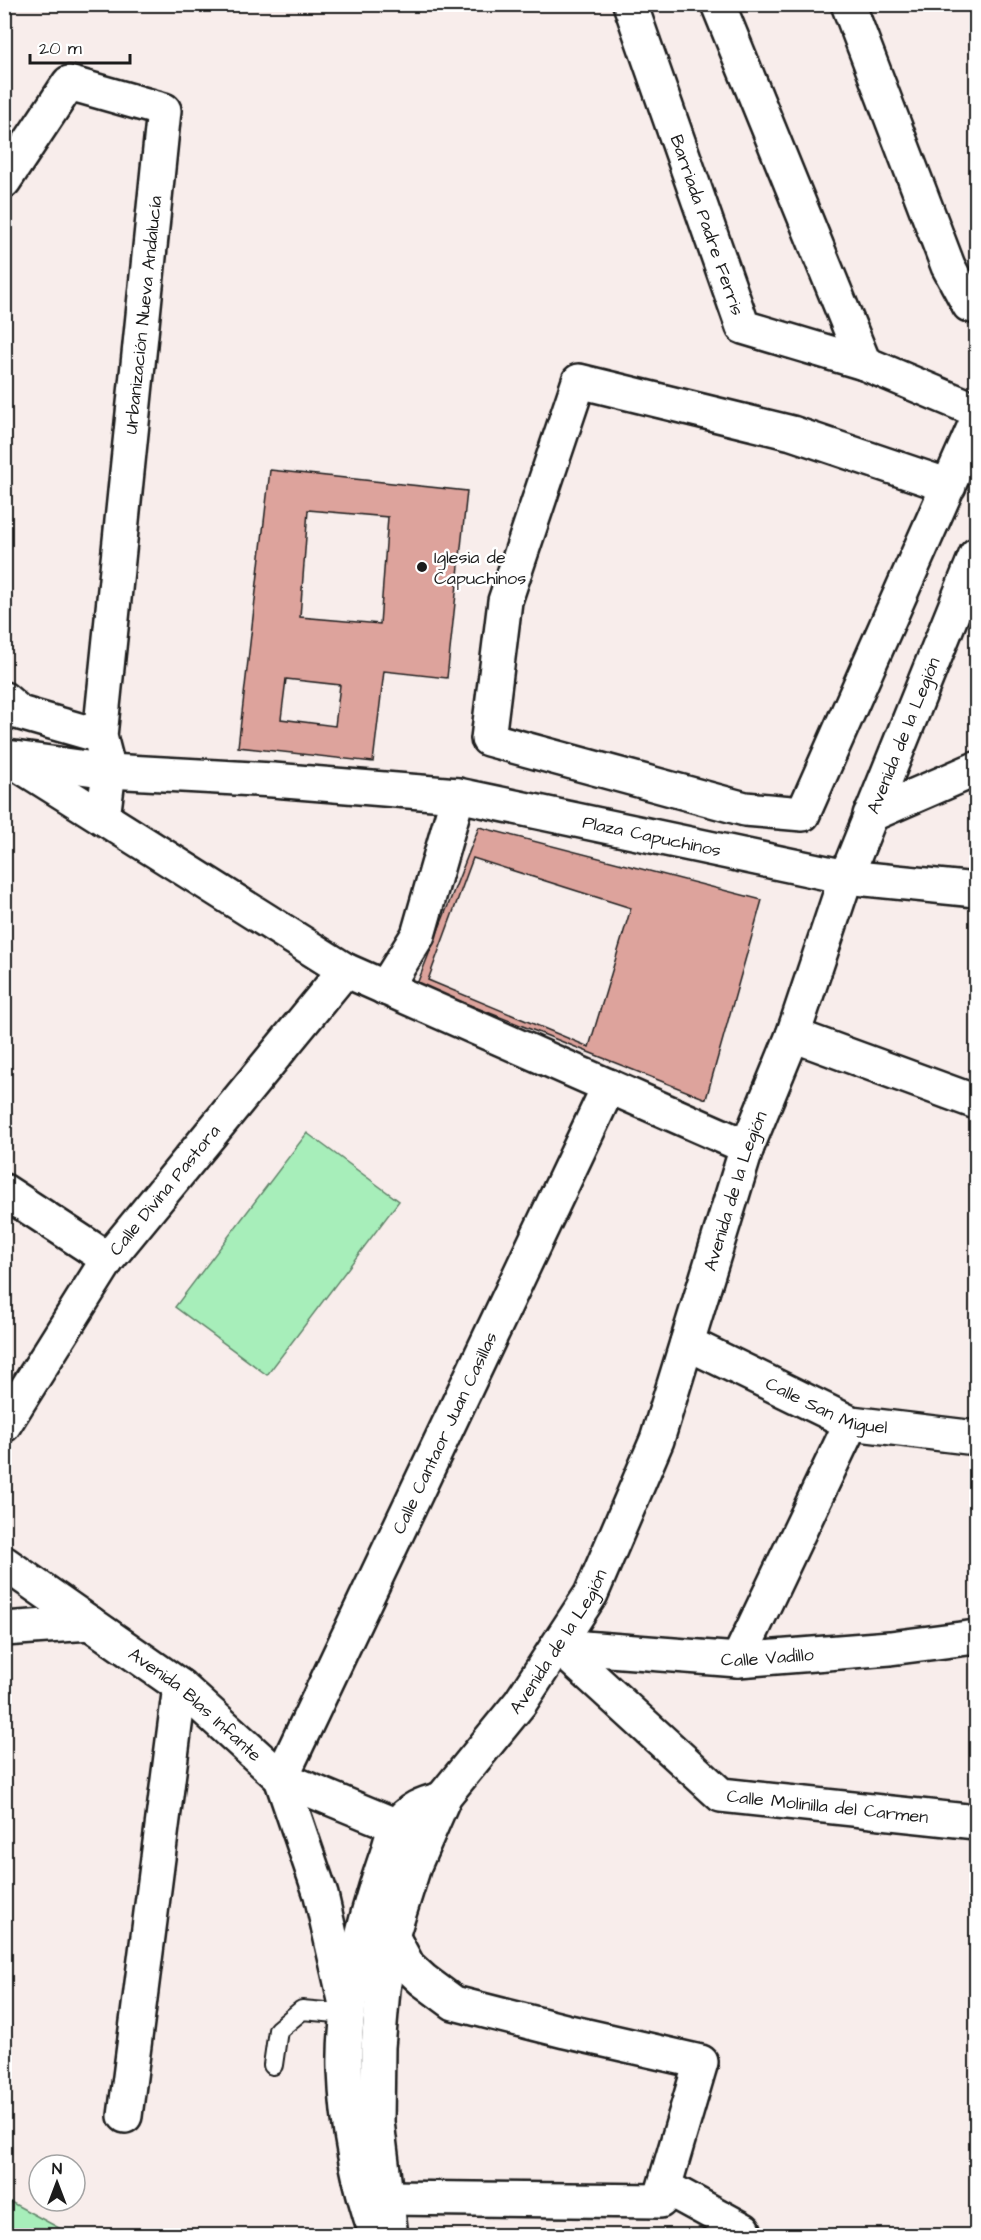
<svg xmlns="http://www.w3.org/2000/svg" width="981" height="2240" font-family="'Architects Daughter',sans-serif">
	<style>
		.green { fill: #a7eeba; stroke: #62856b; stroke-width: 1.5 }
		.building { fill: #dda39c; stroke: #1c1c1c; stroke-width: 1.5; fill-rule: evenodd }
		.lines { fill: none; stroke-linecap: round; stroke-linejoin: round }
		.service-casing { stroke: #1c1c1c; stroke-width: 22 }
		.minor-casing { stroke: #1c1c1c; stroke-width: 38 }
		.tertiary-casing { stroke: #1c1c1c; stroke-width: 38 }
		.secondary-casing { stroke: #1c1c1c; stroke-width: 38 }
		.service { stroke: #fff; stroke-width: 18 }
		.minor { stroke: #fff; stroke-width: 33 }
		.tertiary { stroke: #fff; stroke-width: 33 }
		.secondary { stroke: #fff; stroke-width: 33 }
		.poi-dot { fill: #1c1c1c; stroke: #fff; stroke-width: 2 }
		.labels { text-anchor: middle; stroke-width: 5; stroke-linejoin: round; paint-order: stroke }
		.street-label { font-size: 18px; fill: #1c1c1c; stroke: #fff }
		.poi-label { font-size: 18px; fill: #1c1c1c; stroke: #fff; text-anchor: start }
	</style>
	<rect width="100%" height="100%" fill="#f8edeb"/>
	<filter id="ink" filterUnits="userSpaceOnUse"><feTurbulence type="fractalNoise" baseFrequency=".0167" numOctaves="2"/><feDisplacementMap in="SourceGraphic" scale="12" xChannelSelector="R" yChannelSelector="G"/><feConvolveMatrix kernelMatrix="1 2 1 2 8 2 1 2 1" color-interpolation-filters="sRGB"/></filter>
	<g filter="url(#ink)">
		<g class="green">
			<path d="M307,1133L399,1201L267,1375L175,1307Z"/>
			<path d="M5,2199L72,2235H5Z"/>
		</g>
		<g class="building">
			<path d="M270,470L467,491L447,678L384,671L373,762L238,747ZM308,510L388,517L380,624L300,617ZM286,679L340,685L335,726L281,719Z"/>
			<path d="M479,827L762,900L706,1099L417,984ZM473,858L631,908L589,1047L428,980Z"/>
		</g>
		<g class="lines">
			<g class="service-casing">
				<path id="service" d="M273,2065L278,2030L302,2010L348,2014"/>
			</g>
			<g class="minor-casing">
				<g id="minor">
					<path id="s1" d="M630,4L743,327L864,363"/>
					<path d="M718,4L864,363L976,410"/>
					<path d="M848,4L948,266L969,305L976,307"/>
					<path d="M4,181L69,83L164,110L100,736L109,771L103,818"/>
					<path d="M949,486L792,433L579,381L505,601L488,739L745,809L803,814L976,423"/>
					<path d="M4,699L20,713L100,736"/>
					<path d="M870,815L976,769"/>
					<path d="M846,877L976,890"/>
					<path d="M385,988L418,935L458,795"/>
					<path d="M793,1035L976,1102"/>
					<path d="M4,1191L108,1259"/>
					<path id="s2" d="M687,1343L851,1423L976,1438"/>
					<path id="s3" d="M4,1425L108,1259L345,970"/>
					<path d="M4,1629L90,1623"/>
					<path id="s4" d="M558,1646L721,1795L976,1822"/>
					<path id="s5" d="M558,1646L738,1660L890,1648L976,1637"/>
					<path d="M738,1660L851,1423"/>
					<path id="s6" d="M281,1778L609,1086"/>
					<path d="M125,2116L180,1686"/>
					<path d="M665,2187L744,2230"/>
					<path d="M388,2198L660,2201L701,2062L565,2031L454,2003L423,1980L408,1966L392,1936"/>
				</g>
			</g>
			<g class="tertiary-casing">
				<g id="tertiary">
					<path id="s7" d="M7,757L109,771L273,780L458,795L846,877"/>
					<path d="M16,763L345,970L747,1147"/>
					<path id="s8" d="M4,1563L180,1686L281,1778L397,1826L401,1841L400,1854"/>
					<path d="M281,1778L321,1895L348,2013"/>
				</g>
			</g>
			<g class="secondary-casing">
				<g id="secondary">
					<path d="M377,2236C358,2183 347,2127 345,2070C343,2005 363,1922 385,1860C389,1850 391,1836 397,1826C408,1809 424,1803 442,1799"/>
					<path id="s9" d="M391,2236L377,2122L378,2047L383,1989L392,1936L414,1866L445,1795L520,1703L591,1594L657,1440L747,1147L793,1035L846,877L976,555"/>
				</g>
			</g>
			<use href="#service" class="service"/>
			<use href="#minor" class="minor"/>
			<use href="#tertiary" class="tertiary"/>
			<use href="#secondary" class="secondary"/>
		</g>
	</g>
	<circle class="poi-dot" cx="422" cy="567" r="6"/>
	<g class="labels">
		<g class="street-label">
			<text dy="6" stroke="none"><textPath href="#s1" startOffset="234">Barriada Padre Ferris</textPath></text>
			<text transform="translate(143 315) rotate(-84)" y="6">Urbanización Nueva Andalucía</text>
			<text dy="6" stroke="none"><textPath href="#s9" startOffset="1616">Avenida de la Legión</textPath></text>
			<text dy="6" stroke="none"><textPath href="#s7" startOffset="651">Plaza Capuchinos</textPath></text>
			<text dy="6" stroke="none"><textPath href="#s3" startOffset="285">Calle Divina Pastora</textPath></text>
			<text dy="6" stroke="none"><textPath href="#s9" startOffset="1130">Avenida de la Legión</textPath></text>
			<text dy="6" stroke="none"><textPath href="#s2" startOffset="154">Calle San Miguel</textPath></text>
			<text dy="6" stroke="none"><textPath href="#s6" startOffset="382">Calle Cantaor Juan Casillas</textPath></text>
			<text dy="6" stroke="none"><textPath href="#s9" startOffset="644">Avenida de la Legión</textPath></text>
			<text dy="6" stroke="none"><textPath href="#s5" startOffset="210">Calle Vadillo</textPath></text>
			<text dy="6" stroke="none"><textPath href="#s8" startOffset="238">Avenida Blas Infante</textPath></text>
			<text dy="6" stroke="none"><textPath href="#s4" startOffset="328">Calle Molinilla del Carmen</textPath></text>
		</g>
		<g class="poi-label">
			<text x="434" y="563">Iglesia de<tspan x="434" dy="21">Capuchinos</tspan></text>
		</g>
	</g>
	<rect width="981" height="2240" fill="none" stroke="#fff" stroke-width="24"/>
	<rect x="12" y="12" width="957" height="2216" fill="none" stroke="#1c1c1c" stroke-width="2" filter="url(#ink)"/>
	<g transform="translate(57 2183)"><circle r="28" fill="#ffffff" stroke="#a4a4a4" stroke-width="1.5"/>
	<path d="M0-4.5L10 22L0 15L-10 22Z" fill="#1c1c1c"/>
	<text y="-9" font-size="16" font-weight="bold" text-anchor="middle" fill="#1c1c1c">N</text>
	</g>
	<path d="M30 54v9h100v-9" fill="none" stroke="#1c1c1c" stroke-width="3"/>
	<text x="39" y="54" font-size="18" fill="#1c1c1c" stroke="#ffffff" stroke-width="4.5" paint-order="stroke">20 m</text>
</svg>
